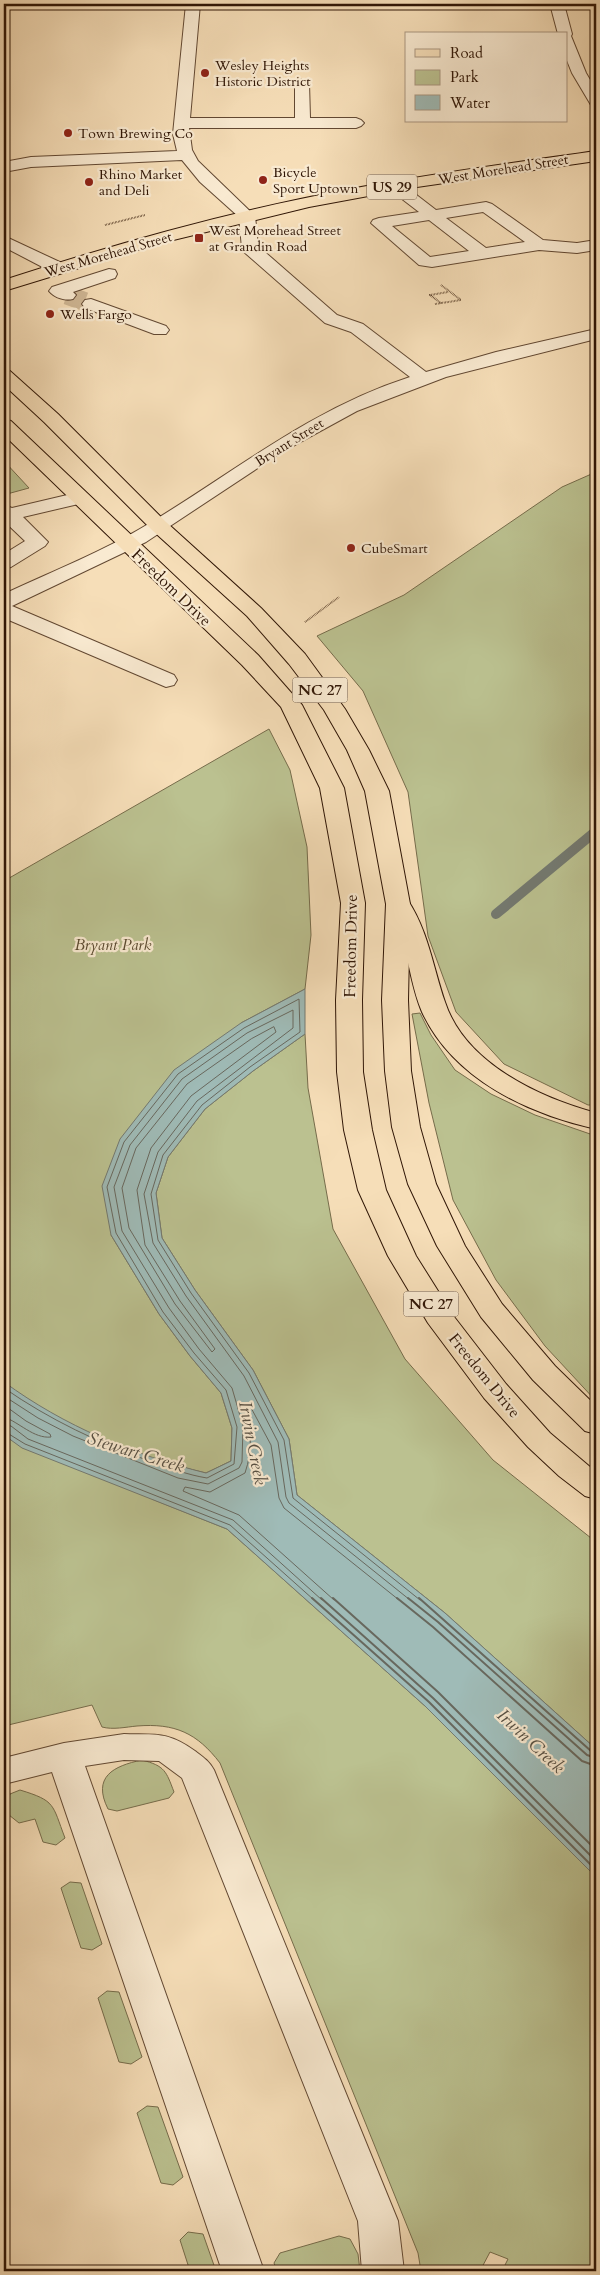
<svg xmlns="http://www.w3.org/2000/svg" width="600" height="2275" font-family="Cardo,serif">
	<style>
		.green { fill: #bbc190; stroke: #766c4b }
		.water { fill: #9fbbb7; stroke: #737970 }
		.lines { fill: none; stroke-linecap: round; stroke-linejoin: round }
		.shore-far1 { stroke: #68685e; stroke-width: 1 }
		.shore { stroke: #68685e; stroke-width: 2 }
		.stream { stroke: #737970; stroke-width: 10 }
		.minor-tunnel { stroke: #ceb694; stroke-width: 19; stroke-dasharray: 19 9; stroke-linecap: butt }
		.minor-casing { stroke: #624832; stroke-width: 2 }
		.major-casing { stroke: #301606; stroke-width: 2 }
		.highway-casing { stroke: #301606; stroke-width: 2 }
		.path { stroke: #301606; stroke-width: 2; stroke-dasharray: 0.5 1; stroke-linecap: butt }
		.minor { fill: #f9ead1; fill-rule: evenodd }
		.major { fill: #f6deb8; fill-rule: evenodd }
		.highway { fill: #f6deb8; fill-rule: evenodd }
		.poi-dot { fill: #8f2418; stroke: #f9ead1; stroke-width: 2 }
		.labels { text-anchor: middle; stroke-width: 4.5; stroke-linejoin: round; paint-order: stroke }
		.far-poi-label { font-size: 14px; fill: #301606; stroke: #f9ead1; text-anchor: start }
		.far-street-label { font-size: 14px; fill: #301606; stroke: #f9ead1 }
		.shield { fill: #f9ead1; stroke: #6c5643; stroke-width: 1 }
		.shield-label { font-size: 15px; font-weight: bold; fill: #301606 }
		.street-label { font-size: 16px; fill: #301606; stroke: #f9ead1 }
		.park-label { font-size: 16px; font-style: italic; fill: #5a492f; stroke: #f9ead1 }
		.water-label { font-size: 18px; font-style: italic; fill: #575044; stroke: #f9ead1 }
	</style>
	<rect width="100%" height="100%" fill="#f6deb8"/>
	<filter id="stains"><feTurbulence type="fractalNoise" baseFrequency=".004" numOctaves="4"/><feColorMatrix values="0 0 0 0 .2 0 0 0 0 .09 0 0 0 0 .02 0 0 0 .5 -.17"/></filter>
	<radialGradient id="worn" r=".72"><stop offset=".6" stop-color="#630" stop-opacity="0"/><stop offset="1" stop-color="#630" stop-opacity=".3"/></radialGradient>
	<g class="green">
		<path d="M4,461L29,488L7,494L4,490Z"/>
		<path d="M596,472V1105H588L504,1064L456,1012L428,936L408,792L363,691L317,636L404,595L562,487Z"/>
		<path d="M269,729L290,770L307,847L311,935L305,989L241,1023L111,1235L159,1314L190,1356L221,1393L232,1428L231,1461L206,1473L181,1467L152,1499L227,1529L425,1706L596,1877V2256L589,2271H502L508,2259L490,2252L480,2271H421L418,2253L220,1763C197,1733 175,1723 137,1726C126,1727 113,1730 102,1727L92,1705L4,1726V881Z"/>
		<path d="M420,1013L431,1035L455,1070L491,1094L535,1115L596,1136V1401L545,1346L496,1280L453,1200L429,1103L412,1014Z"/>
		<path d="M305,1034L308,1088L333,1229L405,1359L493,1460L596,1542V1749L445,1613L297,1495L289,1439L253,1370L195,1290L162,1238L156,1193L168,1157L205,1109L253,1071Z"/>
		<path d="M142,1760C165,1766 166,1771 174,1792L169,1798L117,1811L108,1809C92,1777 113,1766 142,1760Z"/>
		<path d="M20,1790C56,1801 52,1804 65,1838L56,1845L43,1842L35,1819L19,1823L9,1815L6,1805L10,1794Z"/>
		<path d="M70,1882L81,1883L102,1944L92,1950L81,1948L61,1888Z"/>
		<path d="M107,1991L119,1992L142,2057L131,2064L119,2062L98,1998Z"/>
		<path d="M147,2106L158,2107L183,2177L173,2185L161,2183L137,2113Z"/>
		<path d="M188,2232L203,2234L216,2271H190L180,2240Z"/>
		<path d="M339,2236L350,2239L358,2254L360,2271H277L274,2263L280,2253Z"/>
	</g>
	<path class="water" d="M305,989V1034L253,1071L205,1109L168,1157L156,1193L162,1238L195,1290L253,1370L289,1439L297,1495L445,1613L596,1749V1877L425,1706L227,1529L22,1448L4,1435V1382C64,1426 134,1455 206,1473L231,1461L232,1428L221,1393L190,1356L159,1314L111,1235L102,1186L120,1139L174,1070L241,1023Z"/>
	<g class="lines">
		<g class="shore-far1">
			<path d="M274,1027L276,1032L191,1096L151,1148L137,1190L145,1245L180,1301L215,1349L212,1352L175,1304L129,1228L122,1188L136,1148L187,1084L251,1039Z"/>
			<path d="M4,1388C50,1420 99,1443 152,1462C170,1468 188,1475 207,1478L234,1464L237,1427L226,1390L194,1353L163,1312L116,1233L107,1187L124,1142L178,1074L244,1028L299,999L300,1032L250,1067L202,1105L163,1155L151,1194L158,1240L191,1293L249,1373L284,1440L293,1498L420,1600"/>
			<path d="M4,1396L38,1418L73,1436L178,1478L208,1484L239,1468L242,1462L243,1426L232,1388L199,1349L169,1308L122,1231L114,1187L130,1145L182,1079L247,1033L293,1010V1028L197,1101L158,1152L144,1194L153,1243L186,1296L244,1376L278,1442L286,1497L289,1503L410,1600"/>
			<path d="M4,1405L26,1421L50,1434L51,1437C34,1439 19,1422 4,1417"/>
			<path d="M4,1425L11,1426L28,1439L233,1520L322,1600"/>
			<path d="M4,1431L25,1444L230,1525L314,1600"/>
			<path d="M334,1600L239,1515L183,1491L185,1487L210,1492L245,1473C253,1450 251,1426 246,1403L249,1404L271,1445L279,1498L284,1508L399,1600"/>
		</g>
		<g class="shore">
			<path d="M312,1598L429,1702L596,1870"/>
			<path d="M321,1598L433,1698L596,1861"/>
			<path d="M333,1598L438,1692L596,1850"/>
			<path d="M397,1598L433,1627L582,1761L596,1766"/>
			<path d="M408,1598L438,1622L587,1755L596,1758"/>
			<path d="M419,1598L591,1751L596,1752"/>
		</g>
		<path class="stream" d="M496,914L596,831"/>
		<path class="minor-tunnel" d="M67,295L91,304"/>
		<g class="minor-casing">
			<g id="minor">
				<path d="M186,4H200L190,118H295V83L302,79L309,83L310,118H356L361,120L364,123L361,126L356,128H189L192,150L198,161L255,216L258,246L337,315L363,324L426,372L496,352L596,329V339L446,377L357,411L282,452L146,542L12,606L174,675L177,680L174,685L166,687L4,618V594C53,571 104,551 150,523C237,470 311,409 410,377L351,332L325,323L244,252L242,248L239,217L200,182L182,160L31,167L4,172V162L31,157L177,151L173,134Z"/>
				<path d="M550,4H564L572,34L571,36L586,73L596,90V106L591,105L572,73L566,58V34H558Z"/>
				<path d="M395,181L401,183L436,210L486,202L492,204L543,240L577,243L596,240V250L577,253L539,250L432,267L419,265L371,223L373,220L379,218L419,212L389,189L387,186L389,183ZM483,212L525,242L486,248L446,218ZM429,220L469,251L430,257L392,226Z"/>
				<path d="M4,236L64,264L66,268L64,272H52L4,247Z"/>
				<path d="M109,269L115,270L117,274L115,278L73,292L76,295L73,299C65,301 55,298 49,291L52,287Z"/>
				<path d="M91,299L166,326L169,330L166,334H154L85,308L82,304L85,300Z"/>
				<path d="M80,492L87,494L90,498L87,502L23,517L48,542L45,546L11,567L4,569V554L25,541L4,521V505L12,508Z"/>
				<path d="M124,1734C156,1735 167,1731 195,1751C203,1757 209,1761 214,1770L398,2221L404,2271H362L358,2221L182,1778L159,1761L124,1760L85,1766L264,2271H222L52,1772L4,1784V1758L64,1743Z"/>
			</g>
		</g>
		<g class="major-casing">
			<g id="major">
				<path d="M596,151V161L417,187L309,207L161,243L4,291V280C115,244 229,212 345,190C428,174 512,163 596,151Z"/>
				<path d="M4,370L10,371L58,414L166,522L261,608L305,654L345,709L369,750L389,791L410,904L408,1000L411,1071L420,1127L436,1184L465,1246L502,1304L555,1366L596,1406V1434L585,1431L533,1380L481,1317L437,1246L408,1184L392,1127L385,1071L382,1000L386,904L365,791L347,750L324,710L289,664L247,616L152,530L44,422L4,385Z"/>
				<path d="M4,419L11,421L258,655L302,705L344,788L365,903L362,1000L363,1072L372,1130L386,1190L416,1256L455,1318L506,1384L550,1433L596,1472V1499L585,1496L559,1476L528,1447L484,1398L428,1323L388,1256L358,1190L344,1130L337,1072L336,1000L341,903L320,788L281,707L242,665L4,435Z"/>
			</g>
		</g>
		<g class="highway-casing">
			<path id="highway" d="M398,897L407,899C428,930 433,967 445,1002C465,1063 538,1097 596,1113V1129C528,1114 453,1079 422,1012C413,991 410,968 404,946C400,931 392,918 386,904L389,899Z"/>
		</g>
		<g class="path">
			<path d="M105,225L145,215"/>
			<path d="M441,303L430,295L448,292"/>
			<path d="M435,304L461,300L441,285"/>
			<path d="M305,622L339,597"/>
		</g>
		<use href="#minor" class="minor"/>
		<use href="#major" class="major"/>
		<use href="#highway" class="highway"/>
	</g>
	<g class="poi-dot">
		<circle cx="205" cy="73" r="5"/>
		<circle cx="68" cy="133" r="5"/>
		<circle cx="263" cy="180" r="5"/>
		<circle cx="89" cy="182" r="5"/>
		<rect x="194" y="233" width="10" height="10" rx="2.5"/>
		<circle cx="50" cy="314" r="5"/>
		<circle cx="351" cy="548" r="5"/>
	</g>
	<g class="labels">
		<g class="far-poi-label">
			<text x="215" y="70">Wesley Heights<tspan x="215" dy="16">Historic District</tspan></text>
			<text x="78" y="138">Town Brewing Co</text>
			<text x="273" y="177">Bicycle<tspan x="273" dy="16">Sport Uptown</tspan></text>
			<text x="99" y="179">Rhino Market<tspan x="99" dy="16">and Deli</tspan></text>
			<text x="209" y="235">West Morehead Street<tspan x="209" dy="16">at Grandin Road</tspan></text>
			<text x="60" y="319">Wells Fargo</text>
			<text x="361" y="553">CubeSmart</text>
		</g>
		<g class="far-street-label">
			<text transform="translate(503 169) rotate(-9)" y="5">West Morehead Street</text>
			<text transform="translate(108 254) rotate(-16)" y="5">West Morehead Street</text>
			<text transform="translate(289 442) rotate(-32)" y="5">Bryant Street</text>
		</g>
		<g class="shield">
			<rect x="367" y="174.5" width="50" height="25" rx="4"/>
			<rect x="292.5" y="677.5" width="55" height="25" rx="4"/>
			<rect x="403.5" y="1291.5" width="55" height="25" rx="4"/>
		</g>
		<g class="shield-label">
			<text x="392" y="192">US 29</text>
			<text x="320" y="695">NC 27</text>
			<text x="431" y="1309">NC 27</text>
		</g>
		<g class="street-label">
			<text transform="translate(172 587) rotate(44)" y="6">Freedom Drive</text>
			<text transform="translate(350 946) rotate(-89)" y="6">Freedom Drive</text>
			<text transform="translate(485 1375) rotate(51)" y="6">Freedom Drive</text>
		</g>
		<g class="park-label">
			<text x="113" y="950">Bryant Park</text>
		</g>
		<g class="water-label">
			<text transform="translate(253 1443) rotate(79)" y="6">Irwin Creek</text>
			<text transform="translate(136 1452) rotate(17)" y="6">Stewart Creek</text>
			<text transform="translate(531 1741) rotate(43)" y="6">Irwin Creek</text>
		</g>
	</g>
	<rect width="600" height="2275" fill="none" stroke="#f6deb8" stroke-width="20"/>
	<rect x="5" y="5" width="590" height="2265" fill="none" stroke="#301606" stroke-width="2.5"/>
	<rect x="10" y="10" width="580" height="2255" fill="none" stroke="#301606"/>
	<rect x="405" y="32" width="162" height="90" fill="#f9ead1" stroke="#a99580"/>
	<rect x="415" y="49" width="25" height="8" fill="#f6deb8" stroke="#a99580"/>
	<text x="450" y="58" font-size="15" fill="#301606">Road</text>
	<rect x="415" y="70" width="25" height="15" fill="#bbc190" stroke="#a99580"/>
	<text x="450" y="82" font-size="15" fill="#301606">Park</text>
	<rect x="415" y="95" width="25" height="15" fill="#9fbbb7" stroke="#a99580"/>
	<text x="450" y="108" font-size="15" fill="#301606">Water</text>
	<rect width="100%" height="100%" filter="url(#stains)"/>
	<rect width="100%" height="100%" fill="url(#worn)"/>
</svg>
